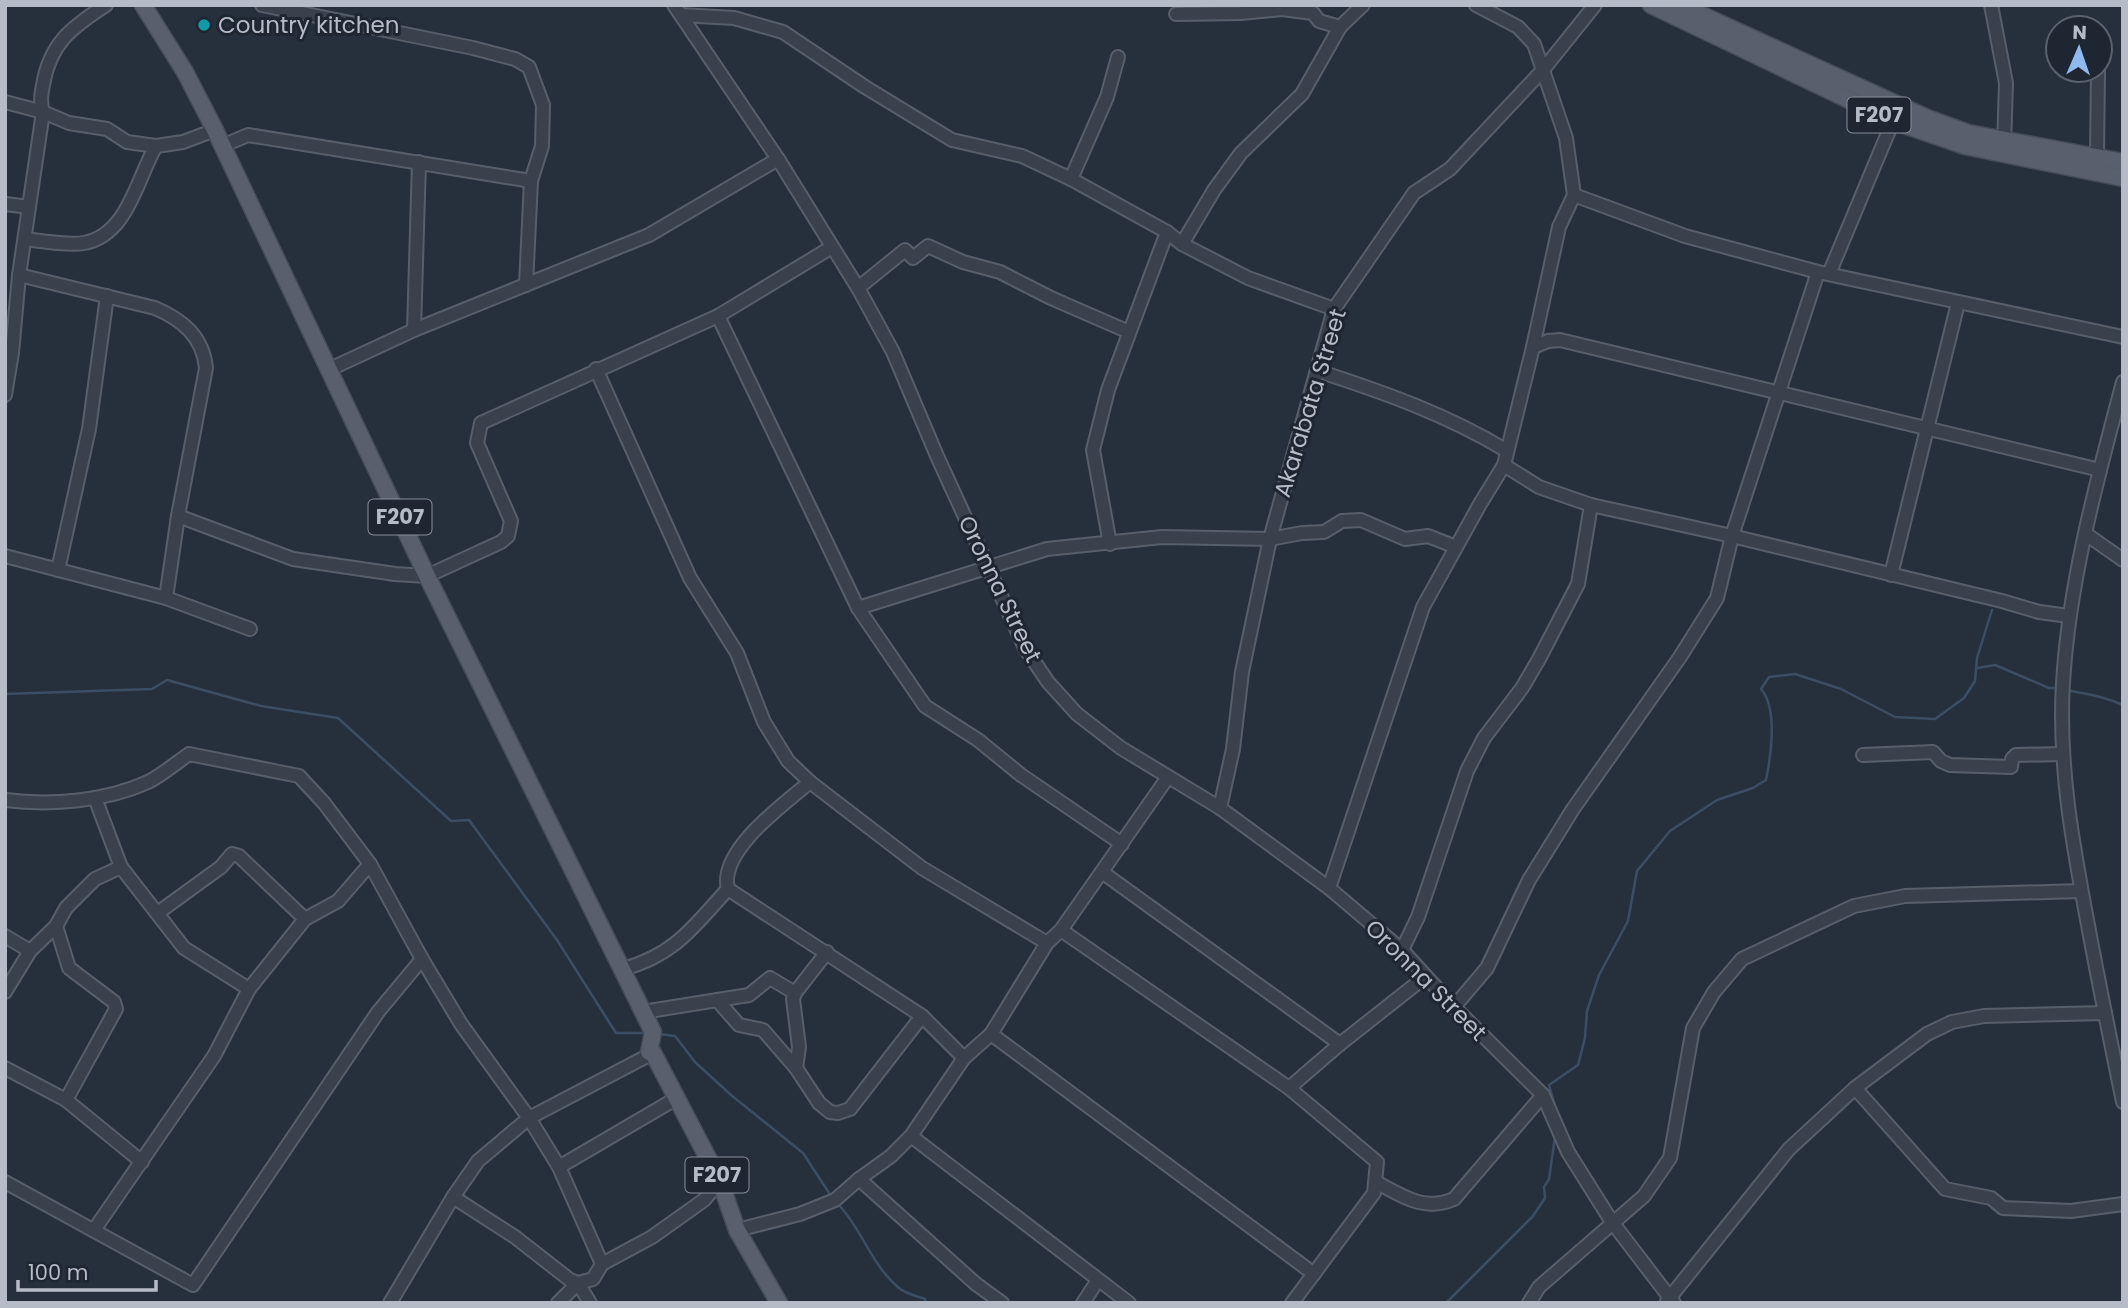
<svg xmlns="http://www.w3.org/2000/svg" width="2128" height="1308" font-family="Poppins,sans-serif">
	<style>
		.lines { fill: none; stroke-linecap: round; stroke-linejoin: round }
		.stream { stroke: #3c4e64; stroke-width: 2.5 }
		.minor-casing { stroke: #575f6a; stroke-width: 16 }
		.major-casing { stroke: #454d58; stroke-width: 19 }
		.minor { stroke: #39414c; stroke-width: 12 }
		.major { stroke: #57606c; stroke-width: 16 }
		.culture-dot { fill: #0f9aa8; stroke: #1e2631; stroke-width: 2.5 }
		.labels { text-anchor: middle; stroke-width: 6; stroke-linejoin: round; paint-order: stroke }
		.shield { fill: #1e2631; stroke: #888f9a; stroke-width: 2 }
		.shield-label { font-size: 21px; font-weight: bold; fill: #b5bcc7 }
		.poi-label { font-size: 23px; fill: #b5bcc7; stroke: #1e2631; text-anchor: start }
		.street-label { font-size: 23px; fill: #b5bcc7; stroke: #1e2631 }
	</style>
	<rect width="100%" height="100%" fill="#25303c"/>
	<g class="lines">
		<g class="stream">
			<path d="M1977,668L1995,665L2049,688H2059"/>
			<path d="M2066,690C2086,694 2104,696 2123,705"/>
			<path d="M5,694L152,689L167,680L261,706L338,718L451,821L469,820L557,940L616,1033H646"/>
			<path d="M659,1034L675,1036L695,1062L731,1095L803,1153L831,1196"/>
			<path d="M1558,1117L1549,1085L1578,1065L1585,1038L1587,1011L1599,975L1628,921L1637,871L1670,831L1717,800L1753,788L1766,780C1771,756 1778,708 1761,689L1769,677L1795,674L1841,689L1895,717L1935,719L1964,698L1975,681L1977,658L1992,610"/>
			<path d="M838,1204C862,1229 872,1266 899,1288C906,1294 917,1296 925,1299L926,1303"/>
			<path d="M1446,1303L1533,1216L1545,1198L1544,1187L1549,1179L1555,1137"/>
		</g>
		<g class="minor-casing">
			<g id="minor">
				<path d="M262,5L473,48L515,59L529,67L543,105L542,146L531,181L526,285"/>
				<path d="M674,5L778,159L858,288L893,352L937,456L1025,648L1048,682L1077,714L1121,748L1220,808L1329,888L1402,950L1454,1007L1543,1095L1568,1152L1612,1222L1674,1303"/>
				<path d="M1991,5L2006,83L2004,147"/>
				<path d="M1176,14L1241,13L1282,9L1313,13L1319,21L1340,27"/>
				<path d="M681,15L734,18L783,32L865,87L952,140L1022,156L1071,179L1167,232L1182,244L1248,278L1334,309"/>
				<path d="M2090,27V28"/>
				<path d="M5,102L43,112L69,123L107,129L127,142L156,146L183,142L215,130"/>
				<path d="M222,146L248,135L531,181"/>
				<path d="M2097,157L2098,70"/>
				<path d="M1071,179L1107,97L1118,57"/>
				<path d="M1574,195L1685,236L1818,272L2123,337"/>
				<path d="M5,204L29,207"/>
				<path d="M25,239C41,241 69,246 84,243C128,235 137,178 156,146"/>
				<path d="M1182,244L1214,190L1241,153L1302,94L1340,27L1363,5"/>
				<path d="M1829,274L1893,121"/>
				<path d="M19,275L155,308C183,320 203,337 206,368L178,516L166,598"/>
				<path d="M858,288L905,250L913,258L928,246L963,262L1000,272L1051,298L1129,332"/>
				<path d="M718,316L858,608L925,706L978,740L1021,775L1122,844"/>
				<path d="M414,330L419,162"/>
				<path d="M1533,347L1548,341L1560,340L2100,470"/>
				<path d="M330,369L414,330L649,235L778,159"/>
				<path d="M596,369L690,578L737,653L764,722L788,761L810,782L922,868L1047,943"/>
				<path d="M1318,371C1383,392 1448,415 1507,451"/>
				<path d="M2123,382C2097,480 2069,581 2063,683C2058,765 2073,846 2088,925C2099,985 2111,1043 2123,1102"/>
				<path d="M5,395L12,353L19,275L43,112C40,102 41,95 43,85C50,43 72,27 106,5"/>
				<path d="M1504,465L1539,487L1591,505L1732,536L2002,601L2039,612L2069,616"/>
				<path d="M178,516L293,559L395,574L427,576L501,542L508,536L511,521L477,443L481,423L718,316L832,247"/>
				<path d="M2086,534L2123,560"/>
				<path d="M1110,544L1093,450L1108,390L1167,232"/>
				<path d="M5,556L166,598L250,629"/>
				<path d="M58,570L89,429L107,296"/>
				<path d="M1891,575L1958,303"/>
				<path d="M858,608L1047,549L1162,537L1270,539L1302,533L1324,532L1342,521L1361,520L1405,539L1428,536L1456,547"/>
				<path d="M1863,755L1933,752L1941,761L1950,765L2011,767L2012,759L2016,755L2063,754"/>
				<path d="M810,782C784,804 718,851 728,889L922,1016L964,1058"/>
				<path d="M95,798L121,867"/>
				<path d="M5,800C52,806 106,801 148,782C162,775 176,763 189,754L299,776L324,803L370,864L422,959L461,1024L529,1118L559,1167L602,1264"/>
				<path d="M1220,808L1233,749L1242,672L1270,539L1334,309L1414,193L1450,169L1542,71L1595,5"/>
				<path d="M1102,872L1340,1044"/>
				<path d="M1329,888L1423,607L1480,504L1504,465L1533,347L1559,227L1574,195L1566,138L1534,44L1518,27L1476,5"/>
				<path d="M159,912L221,867L232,854L239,856L305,919"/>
				<path d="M56,926L69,968L114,1002L116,1009L66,1100"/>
				<path d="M1061,930L1289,1088L1377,1162L1374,1193L1292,1303"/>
				<path d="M5,936L30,951L56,926L66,908L95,879L121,867L184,948L249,989"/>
				<path d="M1402,950L1418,917L1467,771L1484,738L1522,688L1539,659L1578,584L1591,505"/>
				<path d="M623,969C675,955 694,926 728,889"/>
				<path d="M5,992L30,951"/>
				<path d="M795,993L793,999L799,1047L796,1068"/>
				<path d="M717,1000L739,1025L763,1030L796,1068L819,1103L830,1112L838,1113L850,1109L922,1016"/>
				<path d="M1454,1007L1487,968L1529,880L1573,809L1680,657L1717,598L1732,536L1818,272"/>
				<path d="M646,1017L649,1011L749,995L770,978L795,993L827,952"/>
				<path d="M991,1034L1314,1274"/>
				<path d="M5,1068L66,1100L142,1162"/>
				<path d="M1289,1088L1340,1044L1425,977"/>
				<path d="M1855,1088L1945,1189L1991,1198L2003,1208L2071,1211L2123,1204"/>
				<path d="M911,1136L1129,1303"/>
				<path d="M559,1167L677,1098"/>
				<path d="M859,1179L976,1284L1002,1303"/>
				<path d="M5,1182L193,1285L378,1012L422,959"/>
				<path d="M1376,1182C1402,1196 1424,1212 1454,1199L1543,1095"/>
				<path d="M453,1197L515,1237L570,1280L578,1283L590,1303"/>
				<path d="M94,1230L214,1056L249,989L305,919L338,901L370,864"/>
				<path d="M737,1230L800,1214L835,1200L859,1179L891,1156L911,1136L964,1058L991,1034L1047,943L1061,930L1168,777"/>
				<path d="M1667,1301L1789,1149L1855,1088L1927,1034L1952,1022L1984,1016L2105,1013"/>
				<path d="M390,1303L453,1197L478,1161L529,1118L653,1053"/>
				<path d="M558,1303L578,1283L593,1279L602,1264L652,1237L704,1200L720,1181"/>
				<path d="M1083,1303L1098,1280"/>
				<path d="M1529,1303L1539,1287L1644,1196L1670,1158L1693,1028L1714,992L1742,959L1854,906L1905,896L2081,891"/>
			</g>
		</g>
		<g class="major-casing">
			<g id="major">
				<path d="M143,5L185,72L215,130L427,576L653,1032L649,1052L653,1053L720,1181L737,1230L779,1303"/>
				<path d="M1651,5L1893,121L1965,146L2123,178"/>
				<path d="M1680,5L1927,118L1968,133L2123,162"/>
			</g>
		</g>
		<use href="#minor" class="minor"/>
		<use href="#major" class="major"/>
	</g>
	<circle class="culture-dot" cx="204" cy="25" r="7"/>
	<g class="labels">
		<g class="shield">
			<rect x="1847.5" y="97.5" width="63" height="35" rx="5"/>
			<rect x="368.5" y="499.5" width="63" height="35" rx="5"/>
			<rect x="685.5" y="1157.5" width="63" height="35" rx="5"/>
		</g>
		<g class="shield-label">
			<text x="1879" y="122">F207</text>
			<text x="400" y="524">F207</text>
			<text x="717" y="1182">F207</text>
		</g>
		<g class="poi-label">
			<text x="218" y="33">Country kitchen</text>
		</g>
		<g class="street-label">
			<text transform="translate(1310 403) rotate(-73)" y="8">Akarabata Street</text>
			<text transform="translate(1000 589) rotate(64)" y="8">Oronna Street</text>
			<text transform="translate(1426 980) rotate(45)" y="8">Oronna Street</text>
		</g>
	</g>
	<rect width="2128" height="1308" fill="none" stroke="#b5bcc7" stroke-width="14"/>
	<g transform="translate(2079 49) rotate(2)"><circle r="33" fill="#1e2631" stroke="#5a626d" stroke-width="2"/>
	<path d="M0-5L12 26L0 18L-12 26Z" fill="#90b8f1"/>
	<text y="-10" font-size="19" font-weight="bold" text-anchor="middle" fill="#b5bcc7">N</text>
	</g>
	<path d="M18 1280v10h138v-10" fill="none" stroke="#b5bcc7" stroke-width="3.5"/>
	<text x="28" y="1280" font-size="21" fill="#b5bcc7" stroke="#1e2631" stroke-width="5" paint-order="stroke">100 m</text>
</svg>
